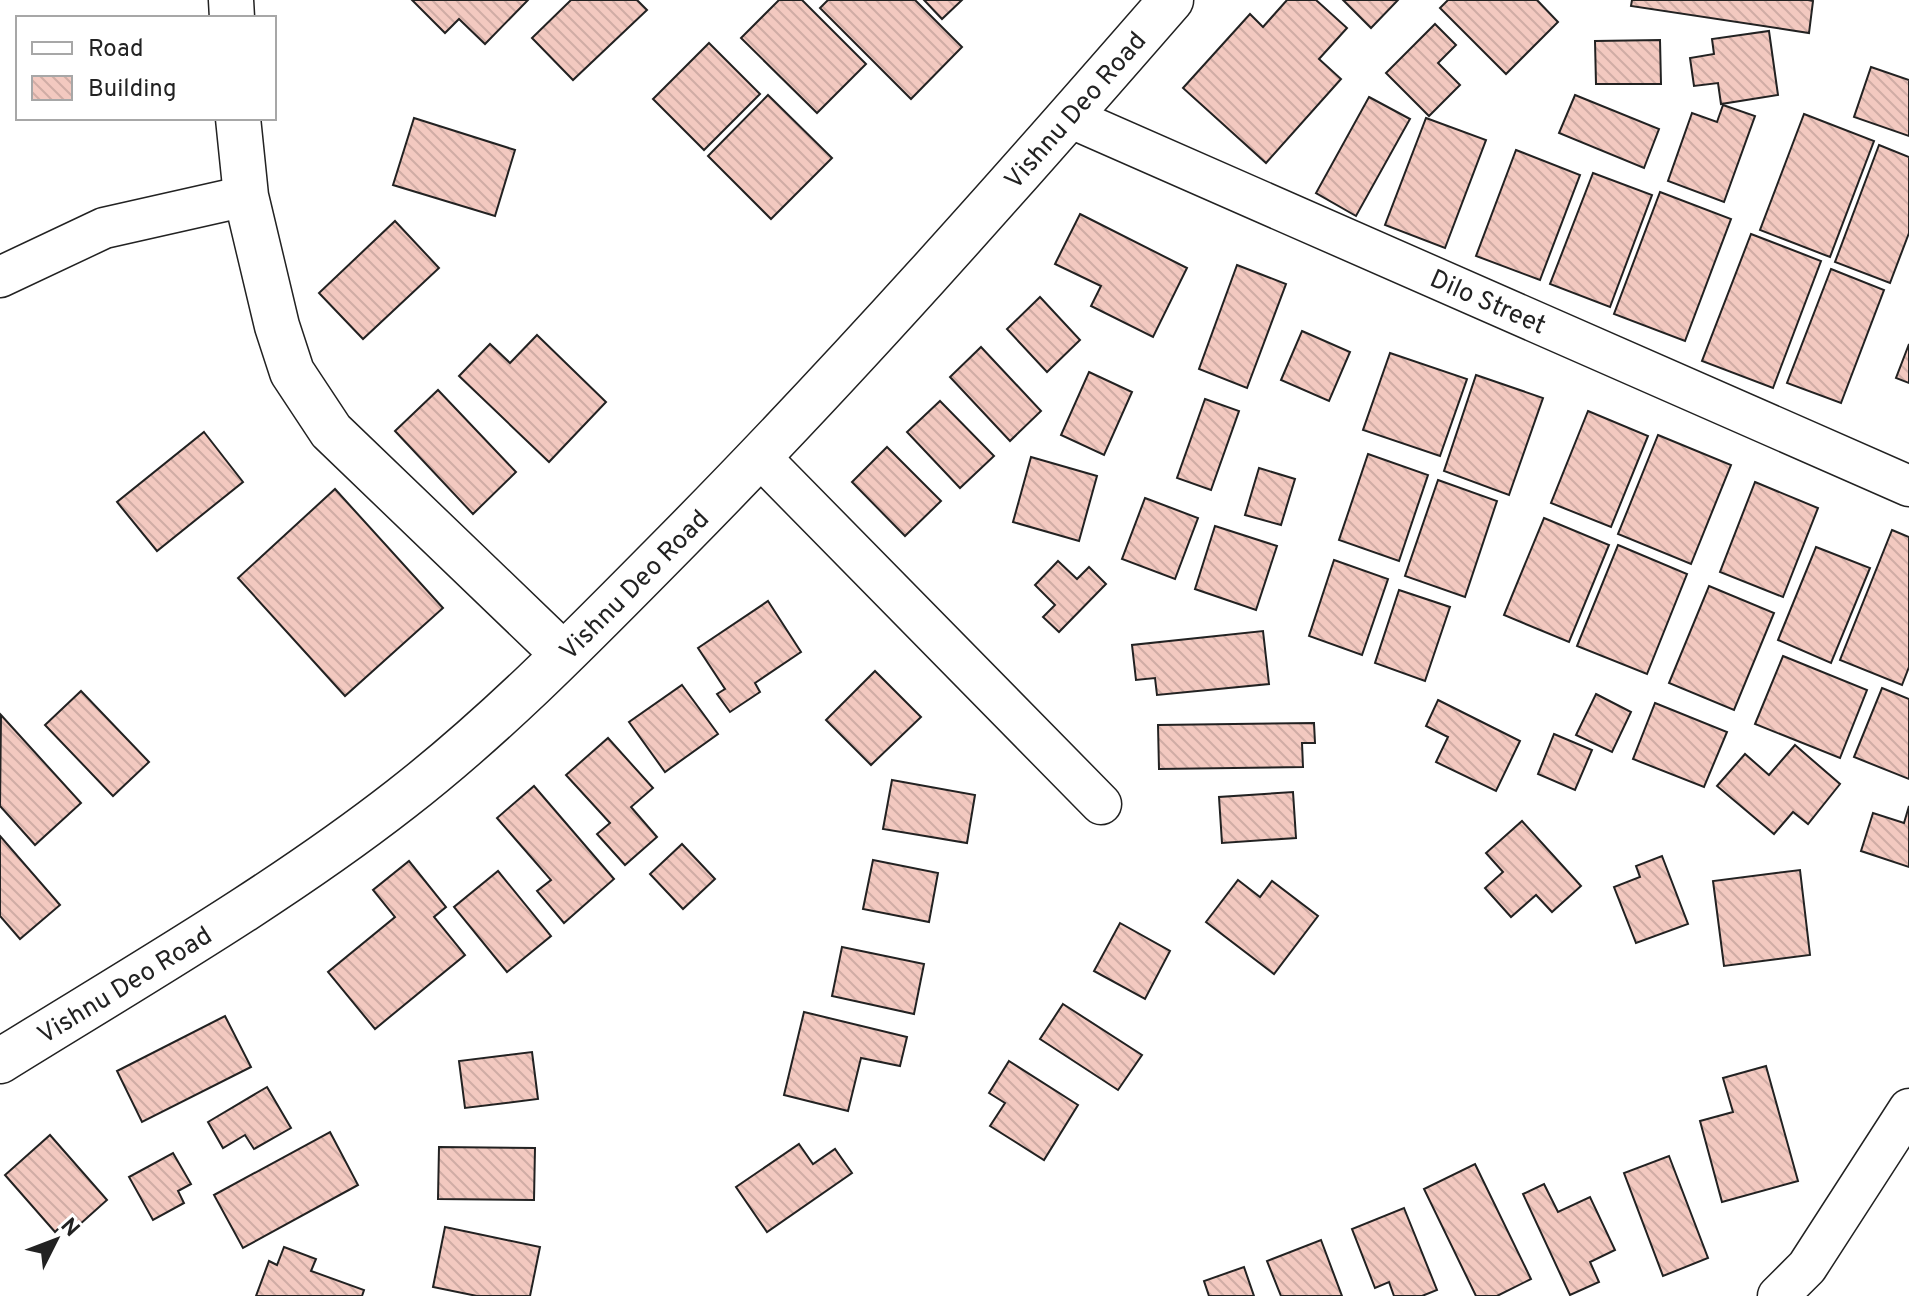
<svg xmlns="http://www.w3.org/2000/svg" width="1909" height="1296" font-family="Overpass,sans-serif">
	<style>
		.building { fill: url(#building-back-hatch); stroke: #222; stroke-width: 2 }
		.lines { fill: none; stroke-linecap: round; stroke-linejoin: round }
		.street-casing { stroke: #222; stroke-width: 43 }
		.secondary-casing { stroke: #222; stroke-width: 47 }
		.street { stroke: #fff; stroke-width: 40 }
		.secondary { stroke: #fff; stroke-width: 44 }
		.labels { text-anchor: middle; stroke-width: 6; stroke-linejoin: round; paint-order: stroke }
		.street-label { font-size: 26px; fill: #222; stroke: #fff }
	</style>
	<defs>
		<pattern id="building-back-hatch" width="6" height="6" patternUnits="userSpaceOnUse" patternTransform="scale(2)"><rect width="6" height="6" fill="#f3c9c0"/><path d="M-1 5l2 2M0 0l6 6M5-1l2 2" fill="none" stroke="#d0aca5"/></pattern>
	</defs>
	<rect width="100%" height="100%" fill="#fff"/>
	<g class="building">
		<path d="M412,0H528L485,44L459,19L445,33Z"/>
		<path d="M571,0H637L647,10L573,80L532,38Z"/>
		<path d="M779,0H802L866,64L817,113L741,38Z"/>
		<path d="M828,0H915L962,47L911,99L820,8Z"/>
		<path d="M924,0H962L942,19Z"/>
		<path d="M1287,0H1316L1347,28L1319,59L1341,79L1266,163L1183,88L1250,14L1263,27Z"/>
		<path d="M1343,0H1398L1371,28Z"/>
		<path d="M1448,0H1537L1558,22L1506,74L1440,8Z"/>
		<path d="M1632,0H1808L1813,1L1809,33L1631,6Z"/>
		<path d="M1435,24L1456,45L1438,63L1460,85L1429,116L1386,73Z"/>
		<path d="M1769,31L1778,95L1721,104L1718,83L1694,86L1690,58L1714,54L1712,39Z"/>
		<path d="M1660,40L1661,84H1596L1595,41Z"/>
		<path d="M709,43L760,94L704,150L653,99Z"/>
		<path d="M1871,67L1909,80V136L1854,117Z"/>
		<path d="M768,95L832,158L771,219L708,156Z"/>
		<path d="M1575,95L1659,129L1644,168L1559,133Z"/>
		<path d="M1369,97L1410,119L1356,216L1316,193Z"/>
		<path d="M1723,105L1755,116L1724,202L1668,181L1692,113L1717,122Z"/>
		<path d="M1804,114L1874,141L1830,257L1760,230Z"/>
		<path d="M414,118L515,150L495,216L393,185Z"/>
		<path d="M1426,118L1486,140L1445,248L1385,225Z"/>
		<path d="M1879,145L1909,157V233L1890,283L1835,262Z"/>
		<path d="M1516,150L1580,175L1540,280L1476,256Z"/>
		<path d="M1593,173L1652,195L1610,307L1550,284Z"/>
		<path d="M1660,192L1731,219L1685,341L1614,314Z"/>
		<path d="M1080,214L1187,268L1153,337L1091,306L1101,286L1055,264Z"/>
		<path d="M395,221L439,268L363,339L319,293Z"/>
		<path d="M1751,234L1821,261L1773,388L1702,361Z"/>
		<path d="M1237,265L1286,284L1247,388L1199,369Z"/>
		<path d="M1831,269L1884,290L1841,403L1787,383Z"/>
		<path d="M1040,297L1080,340L1047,372L1007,329Z"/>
		<path d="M1302,331L1350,352L1329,401L1281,380Z"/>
		<path d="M537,335L606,402L549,462L459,376L490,344L510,363Z"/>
		<path d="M1909,344V383L1896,378Z"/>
		<path d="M981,347L1041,411L1010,441L950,377Z"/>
		<path d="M1390,353L1467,379L1440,456L1363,430Z"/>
		<path d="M1089,372L1132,392L1104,455L1061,435Z"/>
		<path d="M1476,375L1543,398L1509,495L1444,471Z"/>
		<path d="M438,390L516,472L473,514L395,431Z"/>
		<path d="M1205,399L1239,411L1211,490L1177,478Z"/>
		<path d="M940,401L994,456L960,488L907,432Z"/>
		<path d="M1588,411L1648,436L1611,527L1551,503Z"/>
		<path d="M204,432L243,482L157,551L117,502Z"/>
		<path d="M1658,435L1731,465L1691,564L1618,534Z"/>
		<path d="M887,447L941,501L905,536L852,482Z"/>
		<path d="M1368,454L1428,475L1399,561L1339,540Z"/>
		<path d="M1031,457L1097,476L1079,541L1013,522Z"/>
		<path d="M1259,468L1295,479L1281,525L1245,515Z"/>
		<path d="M1438,480L1497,501L1465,597L1405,576Z"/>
		<path d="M1755,482L1818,508L1783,597L1720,572Z"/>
		<path d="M335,489L443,608L345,696L238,578Z"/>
		<path d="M1145,498L1198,518L1175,579L1122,559Z"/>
		<path d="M1544,518L1609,545L1569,642L1504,615Z"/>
		<path d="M1215,526L1277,546L1256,610L1195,589Z"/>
		<path d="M1892,530L1909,537V667L1902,685L1840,660Z"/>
		<path d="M1618,545L1687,574L1647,674L1577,646Z"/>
		<path d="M1816,547L1870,568L1831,663L1778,640Z"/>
		<path d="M1334,560L1388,579L1362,655L1309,636Z"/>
		<path d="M1058,561L1077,579L1089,567L1106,584L1059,632L1043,617L1055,605L1035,585Z"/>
		<path d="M1709,586L1774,613L1734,710L1669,683Z"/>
		<path d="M1399,590L1450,607L1425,681L1375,663Z"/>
		<path d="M768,601L801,652L755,683L760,692L730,712L717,694L725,689L698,648Z"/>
		<path d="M1263,631L1269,684L1157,695L1155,678L1136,680L1132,645Z"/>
		<path d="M1783,656L1867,690L1840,758L1755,724Z"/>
		<path d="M875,671L921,717L871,765L826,720Z"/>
		<path d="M682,685L718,734L665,772L629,722Z"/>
		<path d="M1882,688L1909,699V779L1854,757Z"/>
		<path d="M81,691L149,762L113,796L45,725Z"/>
		<path d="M1596,694L1631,712L1612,752L1576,735Z"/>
		<path d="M1438,700L1520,741L1496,791L1436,762L1448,737L1426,726Z"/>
		<path d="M1655,703L1727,732L1704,787L1633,759Z"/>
		<path d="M1,715L81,803L35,845L0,806Z"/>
		<path d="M1314,723L1315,743H1302L1303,767L1159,769L1158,725Z"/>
		<path d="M1554,734L1592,750L1575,790L1538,774Z"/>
		<path d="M608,738L653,788L631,807L657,837L625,865L597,834L610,823L566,775Z"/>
		<path d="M1795,745L1840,784L1808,824L1793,812L1774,834L1717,786L1745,754L1769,775Z"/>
		<path d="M892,780L975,795L967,843L883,829Z"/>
		<path d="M534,786L614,879L564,923L537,891L551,880L497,818Z"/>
		<path d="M1293,792L1296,838L1222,843L1219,797Z"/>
		<path d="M1909,806V867L1861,851L1873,813L1904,823Z"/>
		<path d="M1522,821L1581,886L1552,912L1536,895L1511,917L1485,888L1503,872L1486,853Z"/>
		<path d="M0,836L60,905L20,939L0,916Z"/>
		<path d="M682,844L715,879L683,909L650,874Z"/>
		<path d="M1662,856L1688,924L1636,943L1614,887L1640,877L1636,866Z"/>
		<path d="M873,860L938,873L929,922L863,909Z"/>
		<path d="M409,861L446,907L434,917L465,955L375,1029L328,972L395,917L373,890Z"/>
		<path d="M1800,870L1810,955L1724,966L1713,881Z"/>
		<path d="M498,871L551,936L507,972L454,907Z"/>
		<path d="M1238,880L1260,897L1272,881L1318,916L1274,974L1206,922Z"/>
		<path d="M1120,923L1170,951L1145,999L1094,971Z"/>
		<path d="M842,947L924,964L914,1014L832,996Z"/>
		<path d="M1063,1004L1142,1055L1118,1090L1040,1039Z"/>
		<path d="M804,1012L907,1037L900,1066L861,1058L848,1111L784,1095Z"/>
		<path d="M225,1016L251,1067L142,1122L117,1071Z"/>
		<path d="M532,1052L538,1099L465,1108L459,1061Z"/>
		<path d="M1009,1061L1078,1105L1044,1160L990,1126L1005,1103L989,1093Z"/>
		<path d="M1766,1066L1798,1181L1722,1202L1700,1121L1733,1112L1723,1078Z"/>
		<path d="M267,1087L291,1128L254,1149L245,1135L223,1148L208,1122Z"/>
		<path d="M330,1132L358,1185L243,1248L214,1195Z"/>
		<path d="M50,1135L107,1200L69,1234L62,1225L55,1232L5,1175Z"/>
		<path d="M799,1144L813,1164L835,1149L852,1173L767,1232L736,1187Z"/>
		<path d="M439,1147L535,1148L534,1200L438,1199Z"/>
		<path d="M173,1153L191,1184L178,1191L184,1203L153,1220L129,1177Z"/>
		<path d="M1669,1156L1708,1258L1663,1276L1624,1173Z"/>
		<path d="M1475,1164L1531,1279L1497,1296H1476L1424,1189Z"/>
		<path d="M1544,1184L1558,1212L1590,1197L1615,1250L1590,1262L1599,1282L1570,1295L1523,1194Z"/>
		<path d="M1404,1208L1437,1290L1422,1296H1394L1389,1282L1375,1288L1352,1229Z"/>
		<path d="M445,1227L540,1247L530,1296H477L433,1287Z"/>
		<path d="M1321,1240L1342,1296H1281L1267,1261Z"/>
		<path d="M284,1247L316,1259L311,1271L364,1290L362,1296H256L269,1261L277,1265Z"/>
		<path d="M1244,1267L1254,1296H1209L1204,1281Z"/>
	</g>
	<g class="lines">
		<g class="street-casing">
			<g id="street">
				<path id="s1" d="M1069,117L1909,486"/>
				<path d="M0,277L104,228L246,196"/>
				<path d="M760,457L1101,804"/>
				<path d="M1778,1296L1807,1267L1909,1109"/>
			</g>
		</g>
		<g class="secondary-casing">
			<g id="secondary">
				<path d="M231,0L232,18"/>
				<path d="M238,118L246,196L277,326L292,372L331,431L563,654"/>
				<path id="s2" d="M0,1061C132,979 278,895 401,799C499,723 588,631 675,543C847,369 1010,185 1171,0"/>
			</g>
		</g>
		<use href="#street" class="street"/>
		<use href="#secondary" class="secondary"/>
	</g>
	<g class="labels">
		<g class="street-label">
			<text dy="9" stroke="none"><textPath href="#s2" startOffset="1444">Vishnu Deo Road</textPath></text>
			<text dy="9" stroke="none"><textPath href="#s1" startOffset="458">Dilo Street</textPath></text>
			<text dy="9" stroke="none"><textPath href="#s2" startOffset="796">Vishnu Deo Road</textPath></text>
			<text dy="9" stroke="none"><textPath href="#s2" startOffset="146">Vishnu Deo Road</textPath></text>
		</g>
	</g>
	<rect x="16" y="16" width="260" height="104" fill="#ffffff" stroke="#a7a7a7" stroke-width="2"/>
	<rect x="32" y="42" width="40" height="12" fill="#ffffff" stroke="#a7a7a7" stroke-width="2"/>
	<text x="88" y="56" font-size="24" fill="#222222">Road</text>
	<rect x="32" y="76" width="40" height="24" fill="url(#building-back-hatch)" stroke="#a7a7a7" stroke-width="2"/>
	<text x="88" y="96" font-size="24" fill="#222222">Building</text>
	<g transform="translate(56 1240) rotate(48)" stroke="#ffffff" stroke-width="6" paint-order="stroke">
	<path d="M0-6L14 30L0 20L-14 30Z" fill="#222222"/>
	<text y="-12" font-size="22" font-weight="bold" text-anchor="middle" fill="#222222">N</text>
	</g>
</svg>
